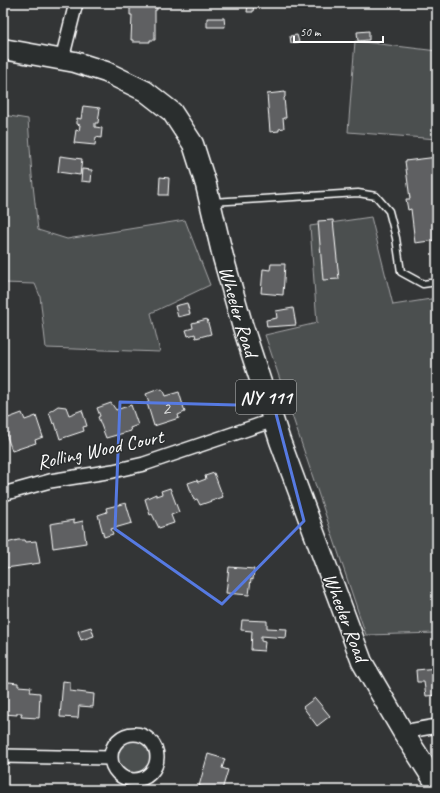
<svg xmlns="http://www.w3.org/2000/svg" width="440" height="793" font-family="Caveat,sans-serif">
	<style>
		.green { fill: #4c4f50; stroke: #a6a7a8 }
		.building { fill: #5f6162; stroke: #fff }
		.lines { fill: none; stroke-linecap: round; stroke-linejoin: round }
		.lane-casing { stroke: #fff; stroke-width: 9 }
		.street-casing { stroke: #fff; stroke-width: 16 }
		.primary-casing { stroke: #fff; stroke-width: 23 }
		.lane { stroke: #2a2d2e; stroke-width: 6 }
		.street { stroke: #2a2d2e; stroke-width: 13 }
		.primary { stroke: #2a2d2e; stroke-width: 20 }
		.marked { fill: none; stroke: #567ae2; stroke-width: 3; stroke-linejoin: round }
		.labels { text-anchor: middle; stroke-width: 3; stroke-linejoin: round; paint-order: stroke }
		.number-label { font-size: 18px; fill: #d7d8d8 }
		.shield { fill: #2a2d2e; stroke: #bfc0c0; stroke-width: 1 }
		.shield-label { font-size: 19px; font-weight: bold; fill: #fff }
		.street-label { font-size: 20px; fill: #fff; stroke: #2a2d2e }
	</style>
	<rect width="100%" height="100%" fill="#333536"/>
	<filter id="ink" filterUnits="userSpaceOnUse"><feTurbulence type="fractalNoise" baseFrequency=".025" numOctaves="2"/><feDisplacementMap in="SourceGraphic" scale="8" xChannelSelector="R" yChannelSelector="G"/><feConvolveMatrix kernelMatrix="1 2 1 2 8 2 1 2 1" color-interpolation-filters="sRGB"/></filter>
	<g filter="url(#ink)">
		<g class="green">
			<path d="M355,41L437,51V139L348,132Z"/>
			<path d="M3,115L28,119L32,176L38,230L67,239L185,220L210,285L151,313L160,352L46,348L40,296L35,284L3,283Z"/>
			<path d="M371,217L393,305L437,298V633L366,635L265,335L317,323L310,226Z"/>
			<circle cx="134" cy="757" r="19"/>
		</g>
		<g class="building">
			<path d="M130,3H154V6L157,7V10H155V40H150V42H133V40H131L132,15H130Z"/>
			<path d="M248,4H254L253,12H247Z"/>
			<path d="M207,18H224L225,27H207Z"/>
			<path d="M369,31V40L358,41L357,32Z"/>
			<path d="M297,35L299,42L291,43L290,36Z"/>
			<path d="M285,92V97L284,98L286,118H283L284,128L279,129V131L270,132L267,94Z"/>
			<path d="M83,106L100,108L98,123H95V127L102,128L101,138L96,137L95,145L74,143L76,130L79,131L80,125L77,124V118L81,119Z"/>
			<path d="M60,156L82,159L80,175L58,172Z"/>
			<path d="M437,157V240L415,243L411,209L408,210L406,199H410L405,161Z"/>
			<path d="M82,169L92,170L91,182L81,181Z"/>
			<path d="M160,177L169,178L168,195H159Z"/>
			<path d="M333,220L339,279L323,280L318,221Z"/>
			<path d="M271,264H285L283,295L261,293L263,269L270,270Z"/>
			<path d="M187,303L190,314L178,317L175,306Z"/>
			<path d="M293,308L296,325L267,327L266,320L277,318L276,311Z"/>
			<path d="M207,319L211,334L196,338L195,334L188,336L186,330L193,328L192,323Z"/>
			<path d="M159,389L163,391L165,396L179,392L185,412L178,415L179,418L154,426L147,403L149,402L146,394Z"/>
			<path d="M111,403L116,410L131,405L138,425L130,428L131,431L106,438L98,417L100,416L97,408Z"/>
			<path d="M58,406L66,407L69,415L82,410L87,426L83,427L84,431L60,439L55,423L53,424L49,412Z"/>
			<path d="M22,413L25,420L36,416L43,437L35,440L36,443L12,451L3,425V420Z"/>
			<path d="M214,473L223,497L200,505L197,499L194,500L188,483L197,480L198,482L206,479L205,476Z"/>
			<path d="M170,488L179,512L171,515L174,523L159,528L152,514L150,515L145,499L156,494V496L162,494L161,491Z"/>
			<path d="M126,503L132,523L111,529L113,534L104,537L98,515L107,512L106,508Z"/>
			<path d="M74,520V523L83,521L86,543L53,548L50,524Z"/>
			<path d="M18,540H25L26,542L36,541L40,563L6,568L3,544Z"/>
			<path d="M229,567L254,569L253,580L251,579L249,595L226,593Z"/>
			<path d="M242,620L267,621V628L287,629L286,638L261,636V641L265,642L264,651L251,650L252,631L241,630Z"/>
			<path d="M91,627L94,636L81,640L78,631Z"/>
			<path d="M437,668V695L426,696L424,682H417L416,670Z"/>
			<path d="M63,681L70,682V691L94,694L93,707L79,706L78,718L60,717Z"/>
			<path d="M9,682L18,683V686L31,687L30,692L40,693L39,718L21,717L22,713H17V715L4,714L6,684Z"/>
			<path d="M315,698L330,716L317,726L303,707Z"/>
			<path d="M208,754L225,759L222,768L228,770L222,790H214L199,786Z"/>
		</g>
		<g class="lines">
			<g class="lane-casing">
				<path id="lane" d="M212,202L358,193L376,196L389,211L396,238L401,272L423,284L437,282"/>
			</g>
			<g class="street-casing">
				<g id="street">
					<path d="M62,59L76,3"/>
					<path d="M3,494L50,481L113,471L144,464L274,420"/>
					<path d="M403,732L437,726"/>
					<circle cx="134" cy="757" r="23"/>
					<path d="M3,756L110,758"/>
				</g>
			</g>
			<g class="primary-casing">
				<g id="primary">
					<path id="s1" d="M3,49L75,62L106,72L145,91L172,112L193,144L206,185L223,257L242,324L280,441L362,662L403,732L437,785"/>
				</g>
			</g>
			<use href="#lane" class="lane"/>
			<use href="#street" class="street"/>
			<use href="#primary" class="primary"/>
		</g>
	</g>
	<path class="marked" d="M120,402L274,406L304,521L222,604L115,529Z"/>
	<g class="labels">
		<g class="number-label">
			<text x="166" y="414">2</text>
		</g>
		<rect class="shield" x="236" y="380" width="60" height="34" rx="3"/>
		<g class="shield-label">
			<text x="266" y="404">NY 111</text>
		</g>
		<g class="street-label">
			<text dy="7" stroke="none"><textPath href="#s1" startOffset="395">Wheeler Road</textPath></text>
			<text transform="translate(100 449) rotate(-12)" y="7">Rolling Wood Court</text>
			<text transform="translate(346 617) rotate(69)" y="7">Wheeler Road</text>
		</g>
	</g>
	<rect width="440" height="793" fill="none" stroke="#2a2d2e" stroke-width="16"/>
	<rect x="8" y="8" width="424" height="777" fill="none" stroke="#fff" stroke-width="1.5" filter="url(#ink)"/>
	<path d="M294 36v6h89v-6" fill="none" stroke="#ffffff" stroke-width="2"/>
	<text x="300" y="36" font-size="12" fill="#ffffff" stroke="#2a2d2e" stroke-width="3" paint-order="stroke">50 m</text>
</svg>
